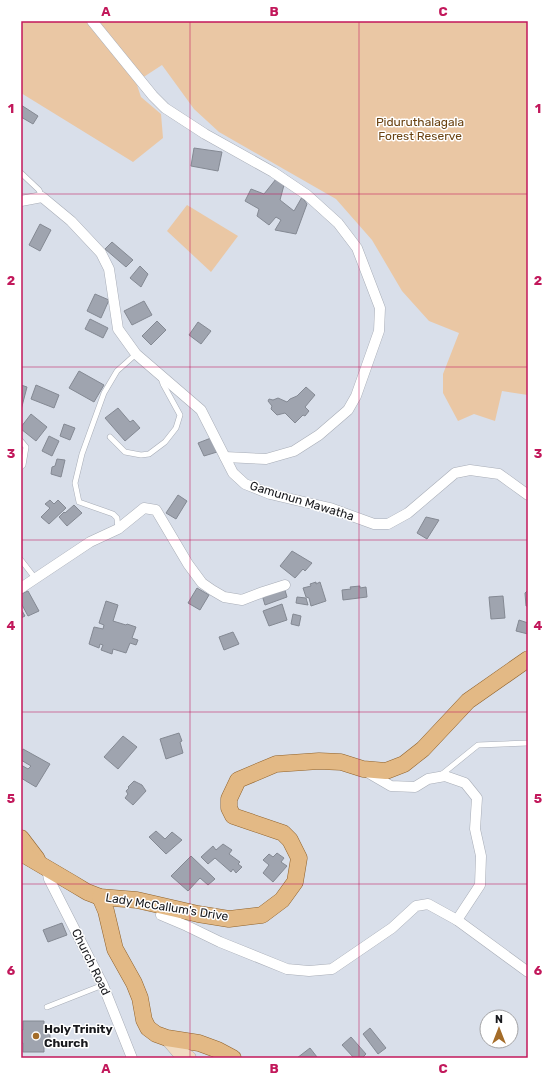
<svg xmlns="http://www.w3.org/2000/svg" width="549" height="1079" font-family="Rubik,sans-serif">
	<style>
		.green { fill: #eac7a4 }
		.building { fill: #9fa4af; stroke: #848993 }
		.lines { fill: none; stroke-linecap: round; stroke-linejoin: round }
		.lane-casing { stroke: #a8adb7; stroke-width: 6 }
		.street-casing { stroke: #a8adb7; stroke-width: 11 }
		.secondary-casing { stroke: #a8adb7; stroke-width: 15 }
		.primary-casing { stroke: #90622b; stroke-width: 17 }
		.lane { stroke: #fff; stroke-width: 5 }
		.street { stroke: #fff; stroke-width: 10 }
		.secondary { stroke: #f1dcc2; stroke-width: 14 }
		.primary { stroke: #e3b985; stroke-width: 16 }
		.grid { fill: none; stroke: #c2185b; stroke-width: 1; stroke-opacity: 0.55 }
		.poi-dot { fill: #a46c29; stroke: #fff; stroke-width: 1.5 }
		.labels { text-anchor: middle; stroke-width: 3; stroke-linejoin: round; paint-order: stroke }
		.park-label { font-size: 12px; fill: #6a4312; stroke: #fff }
		.street-label { font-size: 12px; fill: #18191d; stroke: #fff }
		.poi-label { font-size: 12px; font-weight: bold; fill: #18191d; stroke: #fff; text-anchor: start }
		.neatline { fill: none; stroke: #c2185b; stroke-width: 1.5 }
		.grid-label { font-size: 13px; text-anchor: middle; font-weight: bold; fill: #c2185b }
	</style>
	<rect width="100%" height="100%" fill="#d9dfea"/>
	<g class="green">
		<path d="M21,21H528V395L502,391L495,421L474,414L458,421L443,393V374L459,333L429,321L402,291L372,240L336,199L219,132L194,109L162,65L136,82L141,97L161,114L163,138L133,162L21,93Z"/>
		<path d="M187,205L238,236L211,272L167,231Z"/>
	</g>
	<g class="building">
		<path d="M21,105L38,116L33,124L21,117Z"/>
		<path d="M194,148L222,152L218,171L191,166Z"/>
		<path d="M276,179L284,185L280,200L294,211L302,197L307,204L296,234L275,230L281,220L276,217L269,225L257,216L259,209L245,201L251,189L264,194Z"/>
		<path d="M40,224L51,230L40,251L29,245Z"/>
		<path d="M112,242L133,260L126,267L105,249Z"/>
		<path d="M140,266L148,274L141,287L130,278Z"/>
		<path d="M95,294L109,300L101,318L87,311Z"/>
		<path d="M144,301L152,315L132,325L124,311Z"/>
		<path d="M90,319L108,328L103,338L85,329Z"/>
		<path d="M157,321L166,330L151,345L142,336Z"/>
		<path d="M198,322L211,331L201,344L189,335Z"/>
		<path d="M79,371L104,385L94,402L69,388Z"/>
		<path d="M21,385L27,387L21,410Z"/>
		<path d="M36,385L59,395L54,408L31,399Z"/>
		<path d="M306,387L315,395L305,407L309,411L305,416L303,415L295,423L285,413L277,415L271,409L272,406L268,401L269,399L273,400L278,398L287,402L290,399L297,396Z"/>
		<path d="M118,408L130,422L133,420L140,428L125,441L105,418Z"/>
		<path d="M31,414L47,427L36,441L21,429V427Z"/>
		<path d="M64,424L75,428L70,440L60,436Z"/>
		<path d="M49,436L59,441L52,456L42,451Z"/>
		<path d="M211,438L217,452L204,456L198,443Z"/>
		<path d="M57,459L65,460L61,477L51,474L52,467L55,466Z"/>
		<path d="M178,495L187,501L176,519L166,513Z"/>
		<path d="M50,500L54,504L58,500L66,508L49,524L41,517L50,508L45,504Z"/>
		<path d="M74,505L82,513L67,526L59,517L64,512L65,513Z"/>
		<path d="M426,517L439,520L427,539L417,533Z"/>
		<path d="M292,551L312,563L305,571L303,569L295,578L280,566Z"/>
		<path d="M316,582V584L320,582L326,601L311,606L309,598L306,597L303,588L311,586L310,584Z"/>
		<path d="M360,586V588L366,587L367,597L343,600L342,590L351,589L350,587Z"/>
		<path d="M284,587L287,597L265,605L262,595Z"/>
		<path d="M197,588L209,595L200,610L188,603Z"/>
		<path d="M28,591L39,611L28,616L21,603V594Z"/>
		<path d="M527,591H528V606H526L525,593Z"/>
		<path d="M503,596L505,618L491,619L489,597Z"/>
		<path d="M297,597L306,598L308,605L296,603Z"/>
		<path d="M106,601L118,605L113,621L126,625L127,624L136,627L132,638L138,640L136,645L130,643L126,653L113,649L112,654L101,650L103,645L100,644L99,648L89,644L94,627L103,629L104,625L99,623Z"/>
		<path d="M282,604L287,620L269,626L263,611Z"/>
		<path d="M21,609L25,616L21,618Z"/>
		<path d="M293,614L301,616L299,626L291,624Z"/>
		<path d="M519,620L528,623V634L516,631Z"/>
		<path d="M233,632L239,644L224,650L219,637Z"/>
		<path d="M179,733L182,741L180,742L183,753L166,759L160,739Z"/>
		<path d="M123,736L137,747L118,769L104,757Z"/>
		<path d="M23,749L50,764L36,787L21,778V765L28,769L31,766L21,760V753Z"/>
		<path d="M134,781L142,785L146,791L133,805L125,798L128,794L126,791L129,788L128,787Z"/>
		<path d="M156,831L165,839L172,832L182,840L166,854L149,837Z"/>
		<path d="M223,844L232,850L229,854L240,862L238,864L242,867L236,873L233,869L231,872L215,858L208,864L201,857L213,846L216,850Z"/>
		<path d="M277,853L284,858L281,862L287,866L273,882L263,873L269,865L263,860L269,854L273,857Z"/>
		<path d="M191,856L215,879L208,885L200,878L188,891L171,876Z"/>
		<path d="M62,923L67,935L48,942L43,930Z"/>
		<path d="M23,1021H44V1030H50V1043H44V1052H23V1043H21V1030H23Z"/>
		<path d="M370,1028L386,1048L378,1054L363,1034Z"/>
		<path d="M351,1037L366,1054L362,1058H354L342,1045Z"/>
		<path d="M310,1048L317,1057L316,1058H297Z"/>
	</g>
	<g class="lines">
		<g class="lane-casing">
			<g id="lane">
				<path d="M21,173L39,190L42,197"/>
				<path d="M110,437L125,452L141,455L149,454L165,442L176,428L180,415L163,384L161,378"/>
				<path d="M21,441L26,447L23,465L21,467"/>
				<path d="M118,529L117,518L113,514L79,502L75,483L82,454L104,393L117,371L136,354"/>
				<path d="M21,560L35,578"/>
				<path d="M441,775L478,745L528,743"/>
				<path d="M47,1007L103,985"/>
			</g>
		</g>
		<g class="street-casing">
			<g id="street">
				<path d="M92,21L153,96L165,108L205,134L273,172L307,195L338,223L357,248L380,308L379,331L356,396L348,410L319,435L294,451L266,459L225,457"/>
				<path d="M21,201L42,197L71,221L101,253L109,269L118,329L136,354L201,410L233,473L245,484L270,494L330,508L374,524H388L408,513L455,473L470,470L499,474L528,495"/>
				<path d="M21,588L90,542L118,529L144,508L156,510L188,564L202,583L212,590L224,597L242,600L263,592L285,585"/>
				<path d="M367,772L391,786L415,787L428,779L445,776L465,783L477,798L475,829L481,856L480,885L457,920"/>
				<path d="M47,869L49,879L103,985L132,1058"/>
				<path d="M161,915L187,926L220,942L287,969L309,971L332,969L392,928L416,906L428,904L457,920L528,972"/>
			</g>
		</g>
		<g class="secondary-casing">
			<path id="secondary" d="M167,1038L178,1051L189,1058"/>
		</g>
		<g class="primary-casing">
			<g id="primary">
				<path d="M21,838L37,859"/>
				<path d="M21,853L72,883L87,892L100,897L137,900L198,914L229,919L262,915L282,900L295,882L299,858L290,840L283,833L233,816L229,808V799L238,780L276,764L319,761L341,762L363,769L386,771L404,764L423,749L468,701L528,659"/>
				<path d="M100,897L106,911L115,949L134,983L140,998L144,1020L148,1028L156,1034L167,1038L199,1043L218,1050L233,1058"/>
			</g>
		</g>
		<use href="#lane" class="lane"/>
		<use href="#street" class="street"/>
		<use href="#secondary" class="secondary"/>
		<use href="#primary" class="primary"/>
	</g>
	<path class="grid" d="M190,21V1058M359,21V1058M21,194H528M21,367H528M21,540H528M21,712H528M21,884H528"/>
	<circle class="poi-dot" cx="36" cy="1036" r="4"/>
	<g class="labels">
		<g class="park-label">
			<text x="420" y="126">Piduruthalagala<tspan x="420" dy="14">Forest Reserve</tspan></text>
		</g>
		<g class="street-label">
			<text transform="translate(302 501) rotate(17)" y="4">Gamunun Mawatha</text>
			<text transform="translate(167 907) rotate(9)" y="4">Lady McCallum's Drive</text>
			<text transform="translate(91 962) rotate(64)" y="4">Church Road</text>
		</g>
		<g class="poi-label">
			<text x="44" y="1033">Holy Trinity<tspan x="44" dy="14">Church</tspan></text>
		</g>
	</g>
	<rect width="549" height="1079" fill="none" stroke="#ffffff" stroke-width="44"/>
	<g transform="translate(499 1029)"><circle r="19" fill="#ffffff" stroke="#a3a3a5"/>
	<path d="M0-3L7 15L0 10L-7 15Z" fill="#a46c29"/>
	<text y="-6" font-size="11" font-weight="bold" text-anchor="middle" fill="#18191d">N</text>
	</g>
	<rect x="22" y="22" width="505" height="1035" class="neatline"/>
	<g class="grid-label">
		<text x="106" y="16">A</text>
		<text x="274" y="16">B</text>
		<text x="443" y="16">C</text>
		<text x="11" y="113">1</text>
		<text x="538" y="113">1</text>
		<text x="11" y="285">2</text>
		<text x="538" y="285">2</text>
		<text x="11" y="458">3</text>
		<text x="538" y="458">3</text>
		<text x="11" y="630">4</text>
		<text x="538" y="630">4</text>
		<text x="11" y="803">5</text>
		<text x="538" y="803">5</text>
		<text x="11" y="975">6</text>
		<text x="538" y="975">6</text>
		<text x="106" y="1073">A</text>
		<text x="274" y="1073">B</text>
		<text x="443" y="1073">C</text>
	</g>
</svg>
